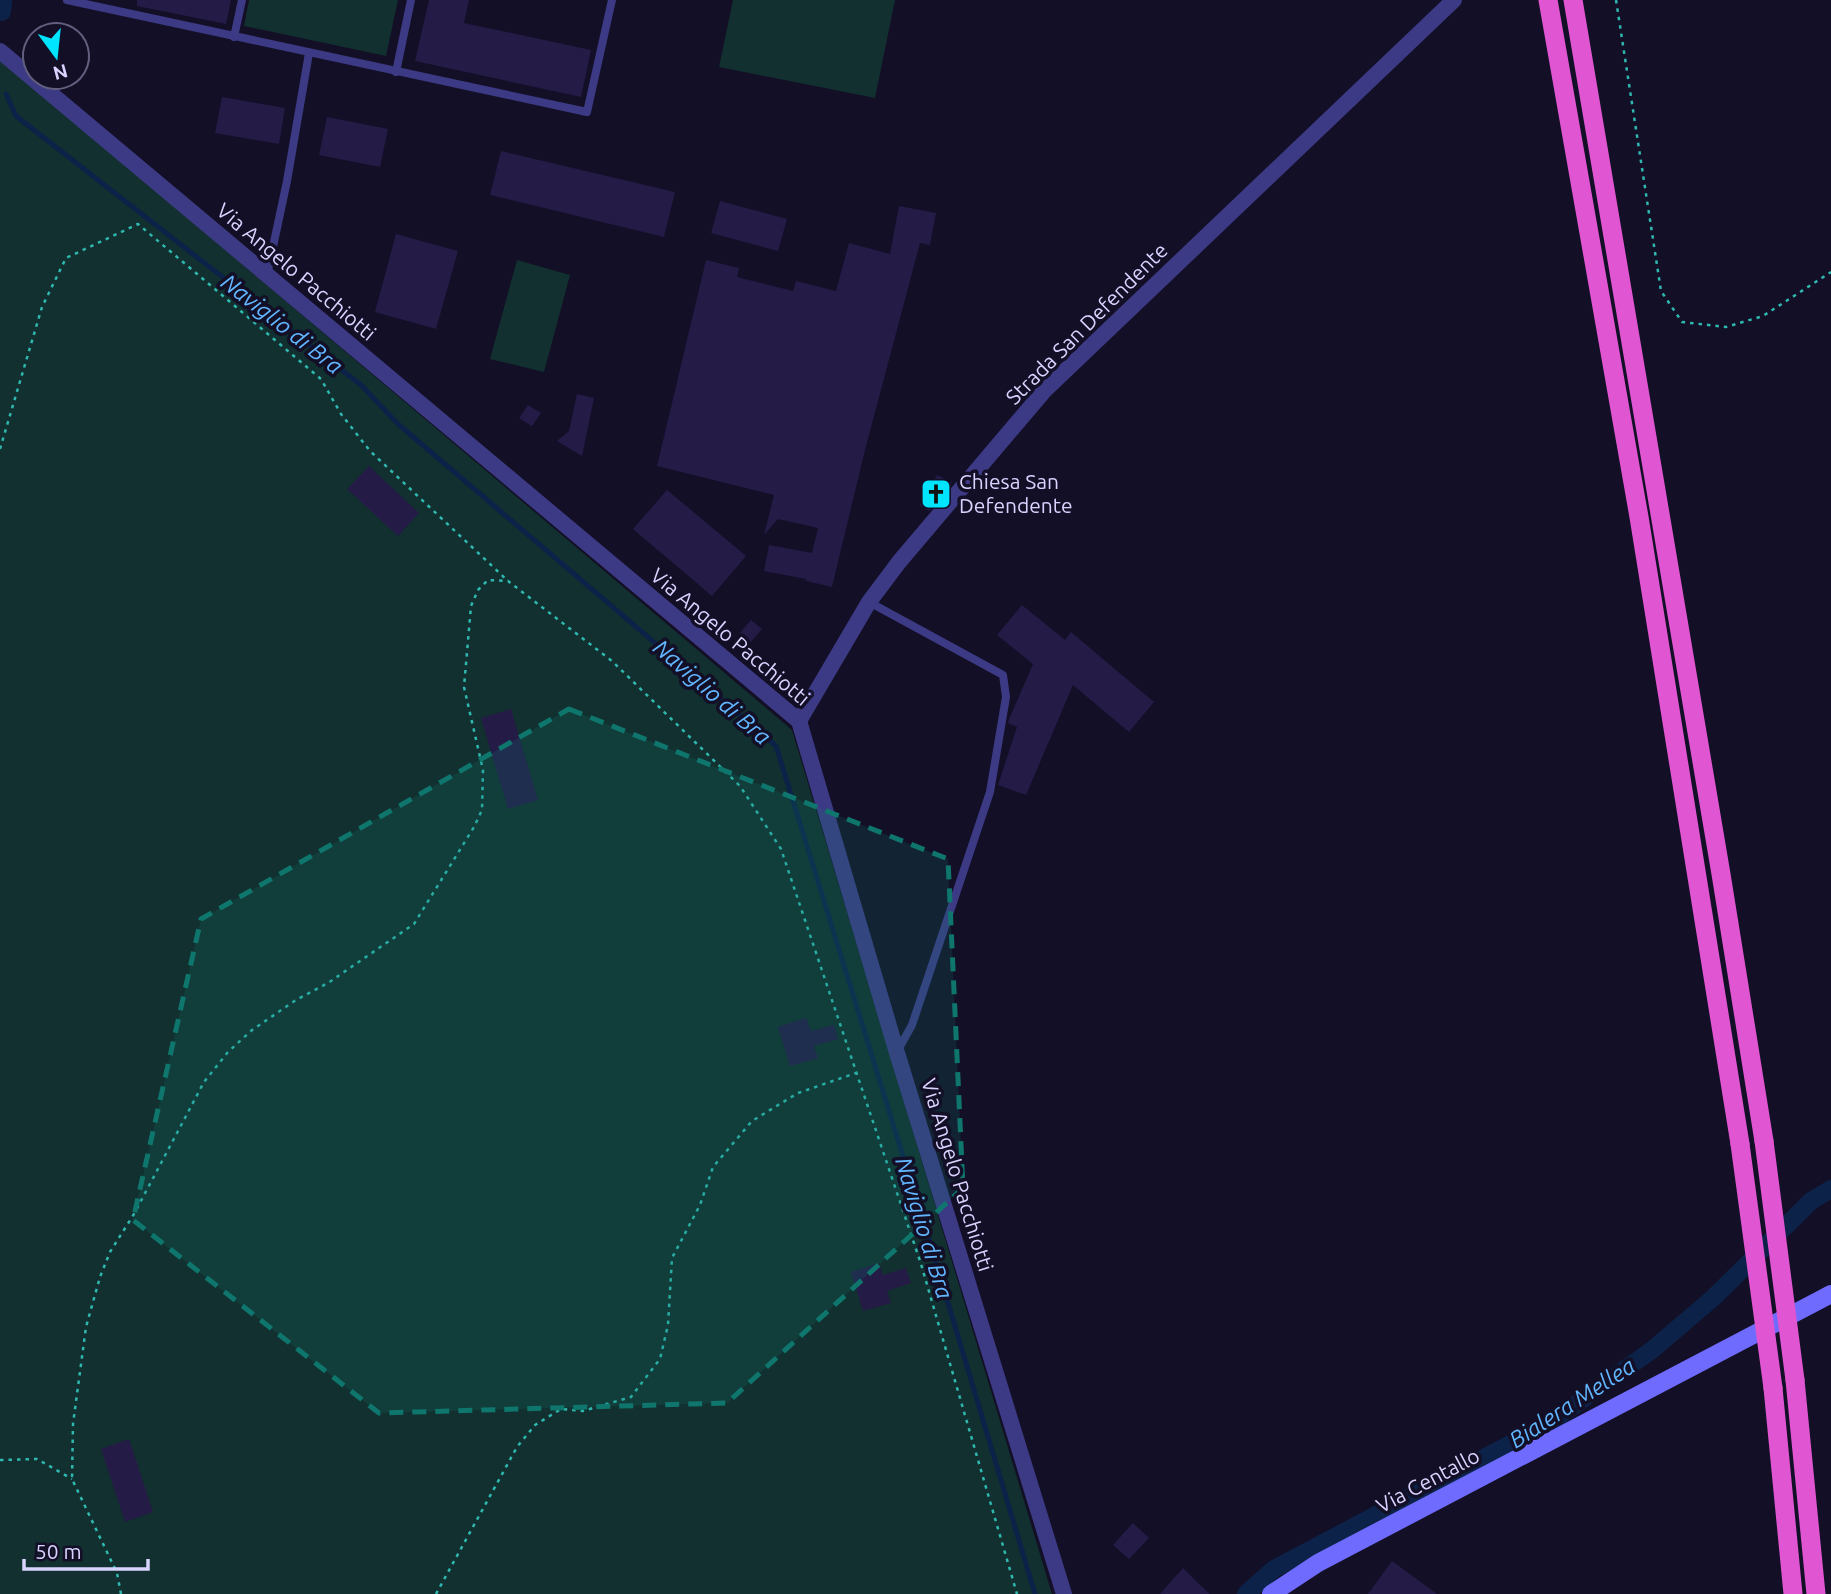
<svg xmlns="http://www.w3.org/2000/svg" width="1831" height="1594" font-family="Ubuntu,sans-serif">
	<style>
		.green { fill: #12302f }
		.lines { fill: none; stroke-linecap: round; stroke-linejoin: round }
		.stream { stroke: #0c2248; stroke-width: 5 }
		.canal { stroke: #0c2248; stroke-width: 18 }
		.building { fill: #241b47 }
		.path { stroke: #2fb8b0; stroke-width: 2.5; stroke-dasharray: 3.5 5; stroke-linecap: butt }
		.service { stroke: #3d3a85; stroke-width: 8 }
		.minor { stroke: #3d3a85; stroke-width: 16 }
		.secondary { stroke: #6f6bff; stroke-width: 18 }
		.trunk { stroke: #e055d1; stroke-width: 19 }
		.trunk-bridge { stroke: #e055d1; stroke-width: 19 }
		.marked { fill: #0f766e; fill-opacity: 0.2; stroke: #0f766e; stroke-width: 5; stroke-dasharray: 14 9; stroke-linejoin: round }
		.labels { text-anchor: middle; stroke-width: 7; stroke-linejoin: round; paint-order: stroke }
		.street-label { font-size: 21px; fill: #d9d4ff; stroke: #130f26 }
		.poi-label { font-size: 21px; fill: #d9d4ff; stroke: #130f26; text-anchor: start }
		.water-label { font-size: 23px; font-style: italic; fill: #62b6ff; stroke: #130f26 }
	</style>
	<rect width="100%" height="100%" fill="#130f26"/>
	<g class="green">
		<path d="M249,0H398L386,56L244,26Z"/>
		<path d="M733,0H895L875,98L719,67Z"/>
		<path d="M0,52L33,87L792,730L1052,1594H0Z"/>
		<path d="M517,260L570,275L544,372L490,359Z"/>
	</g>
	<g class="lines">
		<path class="stream" d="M6,94L16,116L361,385L398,424L776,746L934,1256L1035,1594"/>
		<g class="canal">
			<path d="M2,12L3,0"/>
			<path d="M1246,1594L1274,1569L1548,1424L1652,1350L1713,1298L1811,1201L1831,1189"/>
		</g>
	</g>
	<g class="building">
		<path d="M137,0H231L226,24L137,6Z"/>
		<path d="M429,0H469L464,23L591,50L581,97L415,61Z"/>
		<path d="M222,97L285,108L279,144L215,133Z"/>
		<path d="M327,117L388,129L380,167L319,155Z"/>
		<path d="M501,151L675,192L664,237L490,195Z"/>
		<path d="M720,201L787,219L778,251L711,233Z"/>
		<path d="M899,206L936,213L930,245L920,243L865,450L832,587L806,581V579L764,571L769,545L812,553L818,528L778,519L764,535L774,495L657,466L706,260L739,268L737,277L793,291L796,281L836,291L849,243L890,254Z"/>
		<path d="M396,234L458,251L436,329L375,312Z"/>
		<path d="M577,394L594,398L582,456L557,441L569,431Z"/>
		<path d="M528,405L541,413L532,426L519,418Z"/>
		<path d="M369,466L419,513L398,536L347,489Z"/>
		<path d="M937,475L952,483L929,511L920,505Z"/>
		<path d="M667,490L746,556L712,596L633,529Z"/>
		<path d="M1022,605L1065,640L1071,632L1154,702L1129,732L1073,685L1026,795L998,785L1017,727L1008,723L1009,719L1033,664L997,635Z"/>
		<path d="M751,620L762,629L749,644L738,635Z"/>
		<path d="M511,709L538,800L508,809L481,718Z"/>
		<path d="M806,1018L811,1031L834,1025L838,1039L814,1046L818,1058L790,1066L778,1027Z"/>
		<path d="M879,1263L883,1275L906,1268L911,1283L887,1291L891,1303L863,1311L851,1272Z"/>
		<path d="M129,1439L153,1512L125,1522L101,1449Z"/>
		<path d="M1133,1523L1149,1538L1129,1559L1113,1545Z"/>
		<path d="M1392,1561L1437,1594H1368Z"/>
		<path d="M1183,1568L1201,1586L1210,1594H1160Z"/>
	</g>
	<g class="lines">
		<g class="path">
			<path d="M1616,0L1661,291L1682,322L1726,327L1763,316L1831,272"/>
			<path d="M0,449L42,307L66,258L138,224L321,379L341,414L370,451L508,581"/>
			<path d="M0,1460L37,1459L72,1479"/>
			<path d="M121,1594L117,1573L72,1479L73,1424L86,1327L100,1277L110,1252L134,1214L204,1082L228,1052L252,1030L296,1000L328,983L414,924L474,827L482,810L483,770L464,687L471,606L478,590L488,580L508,581L612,661L740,786L781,849L921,1264L1017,1594"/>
			<path d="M436,1594L517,1447L535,1425L561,1409L583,1411L631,1397L660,1359L668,1325L672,1258L700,1205L713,1167L752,1121L798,1093L856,1073"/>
		</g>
		<g class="service">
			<path d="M67,0L587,112L612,0"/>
			<path d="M234,37L242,0"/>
			<path d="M396,72L411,0"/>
			<path d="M267,275L287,181L309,53"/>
			<path d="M869,602L1003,675L1006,697L990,792L912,1025L898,1050"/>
		</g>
		<g class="minor">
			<path d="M0,51L799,721L897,1053L1064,1594"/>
			<path d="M799,721L869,602L899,562L1044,391L1454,0"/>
		</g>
		<path class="secondary" d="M1271,1594L1318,1563L1831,1294"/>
		<g class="trunk">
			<path d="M1548,0L1639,517L1740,1144"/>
			<path d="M1573,0L1721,874L1764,1141"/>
			<path d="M1795,1380L1816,1594"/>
			<path d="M1773,1388L1793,1594"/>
		</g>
		<g class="trunk-bridge">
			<path d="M1764,1141L1795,1380"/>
			<path d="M1740,1144L1773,1388"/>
		</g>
	</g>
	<path class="marked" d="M569,709L948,859L963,1188L727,1403L379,1413L133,1220L201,919Z"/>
	<defs>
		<g id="church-square" transform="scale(1.575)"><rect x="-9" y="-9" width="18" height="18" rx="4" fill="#00e5ff" stroke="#130f26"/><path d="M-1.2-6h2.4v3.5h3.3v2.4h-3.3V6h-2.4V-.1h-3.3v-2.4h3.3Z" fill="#111"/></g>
	</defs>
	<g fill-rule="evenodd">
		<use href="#church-square" x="936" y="494"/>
	</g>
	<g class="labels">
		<g class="street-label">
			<text transform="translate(296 272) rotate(40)" y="7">Via Angelo Pacchiotti</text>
			<text transform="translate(1087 324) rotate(-45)" y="7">Strada San Defendente</text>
			<text transform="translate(730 637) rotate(40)" y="7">Via Angelo Pacchiotti</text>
			<text transform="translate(957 1175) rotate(73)" y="7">Via Angelo Pacchiotti</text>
			<text transform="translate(1428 1481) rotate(-28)" y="7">Via Centallo</text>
		</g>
		<g class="poi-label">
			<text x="959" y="489">Chiesa San<tspan x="959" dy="24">Defendente</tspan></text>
		</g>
		<g class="water-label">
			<text transform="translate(282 324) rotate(38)" y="8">Naviglio di Bra</text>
			<text transform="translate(712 692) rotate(41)" y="8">Naviglio di Bra</text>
			<text transform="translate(924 1228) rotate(73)" y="8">Naviglio di Bra</text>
			<text transform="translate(1572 1403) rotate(-33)" y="8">Bialera Mellea</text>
		</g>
	</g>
	<g transform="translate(56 56) rotate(165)"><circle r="33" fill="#130f26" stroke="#625e7d" stroke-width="2"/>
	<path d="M0-5L12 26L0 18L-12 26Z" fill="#00e5ff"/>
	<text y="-10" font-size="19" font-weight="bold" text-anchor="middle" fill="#d9d4ff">N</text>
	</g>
	<path d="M24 1559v10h124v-10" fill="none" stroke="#d9d4ff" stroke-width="3.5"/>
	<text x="35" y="1559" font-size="21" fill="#d9d4ff" stroke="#130f26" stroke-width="5" paint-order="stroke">50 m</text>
</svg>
